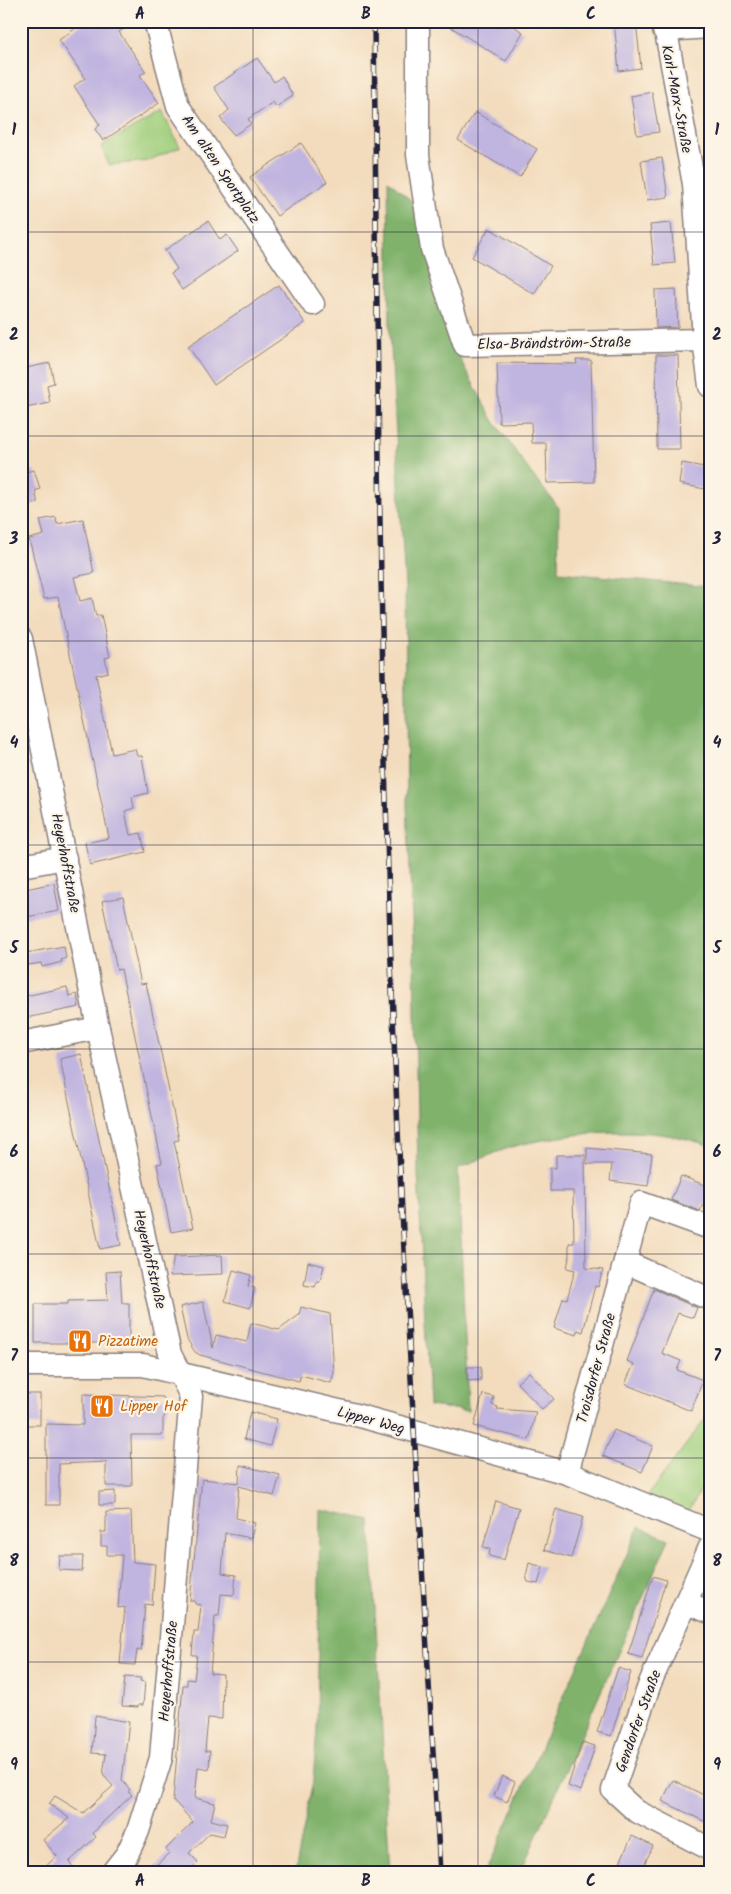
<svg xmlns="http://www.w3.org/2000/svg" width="731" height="1894" font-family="Kalam,sans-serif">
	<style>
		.green { fill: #a0cf7d; stroke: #61785c }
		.forest { fill: #80b26c; stroke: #516a54 }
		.building { fill: #c0b4e0 }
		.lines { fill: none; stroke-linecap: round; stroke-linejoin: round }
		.minor-casing { stroke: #8a7f7c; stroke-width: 25 }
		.minor { stroke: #fff; stroke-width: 22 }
		.rail-casing { stroke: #22223b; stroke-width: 5.5 }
		.rail { stroke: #fcf5e5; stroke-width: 4; stroke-dasharray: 11; stroke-linecap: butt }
		.grid { fill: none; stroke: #22223b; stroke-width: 1; stroke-opacity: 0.55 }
		.labels { text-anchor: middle; stroke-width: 4.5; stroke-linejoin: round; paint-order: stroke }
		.street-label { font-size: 15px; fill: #22223b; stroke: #fcf5e5 }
		.food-label { font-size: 15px; fill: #c56008; stroke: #fcf5e5; text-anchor: start }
		.neatline { fill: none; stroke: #22223b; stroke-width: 2 }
		.grid-label { font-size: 16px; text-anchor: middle; font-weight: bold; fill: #22223b }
	</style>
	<rect width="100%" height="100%" fill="#fcf5e5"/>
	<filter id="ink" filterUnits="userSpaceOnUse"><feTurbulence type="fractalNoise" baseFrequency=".02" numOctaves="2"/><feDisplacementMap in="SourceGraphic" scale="10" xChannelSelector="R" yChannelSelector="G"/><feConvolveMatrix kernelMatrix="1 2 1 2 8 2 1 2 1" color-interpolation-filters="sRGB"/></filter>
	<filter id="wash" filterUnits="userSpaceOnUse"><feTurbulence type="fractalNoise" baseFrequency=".0096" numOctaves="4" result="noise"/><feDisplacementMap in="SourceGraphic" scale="20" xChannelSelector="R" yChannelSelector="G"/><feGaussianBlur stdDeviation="1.12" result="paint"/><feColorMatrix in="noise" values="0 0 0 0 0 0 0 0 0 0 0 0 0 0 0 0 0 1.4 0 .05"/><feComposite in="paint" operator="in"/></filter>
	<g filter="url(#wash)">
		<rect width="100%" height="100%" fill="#f3dcbd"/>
		<g class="green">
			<path d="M162,112L180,147L147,161L109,165L101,146Z"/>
			<path d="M710,1413V1474L685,1517L644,1500Z"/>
		</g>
		<g class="forest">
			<path d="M388,180L416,205L448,330L464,367L493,420L531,473L559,508L558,572L710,587V1146C651,1124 580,1131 519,1145C499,1150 478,1161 458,1168L468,1411L429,1406L418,1173L414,960L407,806L405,587L390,332Z"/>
			<path d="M320,1509L370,1520L390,1873H295L313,1781L317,1729Z"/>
			<path d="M639,1527L669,1539L520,1873H485Z"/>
		</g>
		<g id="blocks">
			<g class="building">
				<path d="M86,21H135L119,32L146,72L140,75L159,103L103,141L95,129L100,125L74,86L85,78L59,40Z"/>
				<path d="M441,21H505L523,32L506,61Z"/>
				<path d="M614,21H636L641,68L619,71Z"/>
				<path d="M257,58L274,82L282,76L293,96L276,107L273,102L248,119L251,124L234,135L220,118L229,110L214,87Z"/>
				<path d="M652,92L659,132L637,135L631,96Z"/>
				<path d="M475,112L537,149L520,177L458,140Z"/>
				<path d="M301,143L327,182L277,216L250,177Z"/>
				<path d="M662,158L668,197L647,200L641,161Z"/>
				<path d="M208,221L220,240L227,235L238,251L182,290L171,273L177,269L165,250Z"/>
				<path d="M671,223L675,263L654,265L650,225Z"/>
				<path d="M489,228L551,266L534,294L472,257Z"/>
				<path d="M279,285L305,323L214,385L188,346Z"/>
				<path d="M676,289L678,327L656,328L655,290Z"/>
				<path d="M656,355H678L680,449H657Z"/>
				<path d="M576,360H591L594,482L547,483L546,443H532L531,422L499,423L497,363L577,364Z"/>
				<path d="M50,363L54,383L47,385L50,403L21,409V369Z"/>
				<path d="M682,463L710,468V490L679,484Z"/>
				<path d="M34,470L40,489L35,491L38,503L21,506V473Z"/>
				<path d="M56,517L57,524L83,519L94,573L74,577L80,601L92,598L96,616L101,615L110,657L105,658L108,672L96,675L112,754L135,749L137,756H142L148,793L132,797L134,808L125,811L130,835L141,833L145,852L90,865L85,843L109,838L58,597L44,599L29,539L44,535L40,520Z"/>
				<path d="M54,883L59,911L21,918V890Z"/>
				<path d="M123,897L141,984L146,983L165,1072L179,1140L174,1141L193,1228L171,1232L157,1164L162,1163L132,1022L121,969L117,970L102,901Z"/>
				<path d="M64,946L66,958L61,960L62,962L42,967L41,963L29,965L26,953Z"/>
				<path d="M67,987L69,996L77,994L79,1007L21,1019V997Z"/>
				<path d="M81,1054L121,1245L100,1249L60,1059Z"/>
				<path d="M587,1148L652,1154L648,1186L610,1181L612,1164H587Z"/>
				<path d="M556,1155H585L586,1268L603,1270L598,1287L595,1286L583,1332L578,1330L577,1335L554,1328L563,1298L567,1299L575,1270L567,1268L569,1258V1243H574L573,1191H550V1168H556Z"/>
				<path d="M681,1176L710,1187V1207L703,1204L700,1211L671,1200Z"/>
				<path d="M222,1255L223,1274L170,1276L174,1257Z"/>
				<path d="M308,1262L324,1266L320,1281H317L315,1287L304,1285Z"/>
				<path d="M233,1270L251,1275L248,1286L255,1288L250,1308L225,1301Z"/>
				<path d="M120,1271L122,1303H129V1343H35V1304H68V1301L108,1300L106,1272Z"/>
				<path d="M654,1289L697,1308L693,1318L678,1313L662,1353L681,1361L677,1370L703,1380L691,1411L625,1384L634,1364L627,1361Z"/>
				<path d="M203,1302L213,1348L216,1335L247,1342L251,1323L279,1330L299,1315L301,1307L330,1314L334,1373L331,1383L301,1375L299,1381L200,1355L195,1352L187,1339L180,1307Z"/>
				<path d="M467,1367H481V1380L467,1381Z"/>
				<path d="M529,1372L554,1399L542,1409L517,1383Z"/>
				<rect x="21" y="1394" width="19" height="31"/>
				<path d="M83,1394L163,1397L169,1407L163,1419V1435H131L132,1486H106V1462L59,1464V1505H46V1424L83,1425Z"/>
				<path d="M483,1394L494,1397L492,1405L498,1407L497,1409L536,1412L529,1440L474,1426Z"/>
				<path d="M250,1412L277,1419L270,1446L244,1439Z"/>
				<path d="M614,1430L653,1446L642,1472L603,1456Z"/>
				<path d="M240,1465L280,1475L274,1496L239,1486L236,1518L255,1523L251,1538L225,1533L222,1573L236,1575L234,1595L221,1594L219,1616H215L210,1673L223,1674L222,1719L208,1718L205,1751H210L209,1769L198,1767L195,1798L215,1803L211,1820L227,1824L224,1836L210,1833L189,1853L198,1862L187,1873H148L169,1853L166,1849L193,1822L173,1800L183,1685H187V1679L194,1680L197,1655H192L194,1632H198L201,1605L195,1604V1601H190L202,1479L239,1483Z"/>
				<path d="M115,1491V1505H99V1492Z"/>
				<path d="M496,1501L519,1508L504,1560L489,1556L490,1549L483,1547Z"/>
				<path d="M556,1509L583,1517L571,1558L544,1550Z"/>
				<path d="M131,1511L133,1562L155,1564L152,1605L145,1604L141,1651L137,1650L135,1665L120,1664L125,1607L118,1608L122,1555H107V1546H101V1532H106V1512Z"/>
				<path d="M60,1556H83L82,1571L59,1570Z"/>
				<path d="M529,1563L543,1567L538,1584L528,1582L526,1576Z"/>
				<path d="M653,1576L666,1580L642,1658L628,1654Z"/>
				<path d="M618,1668L631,1672L611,1736L597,1732Z"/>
				<path d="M125,1677L141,1678L140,1681L145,1682L143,1705H138V1707L122,1706Z"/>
				<path d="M95,1716L129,1722L122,1780L130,1790L128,1792L132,1795L103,1822L93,1833L96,1837L69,1862L79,1873H52L46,1866L57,1856L43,1840L69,1818L49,1804L55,1796L83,1813L113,1786L103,1775L106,1754L92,1753Z"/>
				<path d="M582,1742L595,1746L581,1791L568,1786Z"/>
				<path d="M502,1776L515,1782L507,1802L494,1796Z"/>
				<path d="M673,1780L710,1798V1824L662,1801Z"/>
				<path d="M632,1836L653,1846L640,1873H615Z"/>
			</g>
		</g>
	</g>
	<g filter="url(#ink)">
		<use href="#blocks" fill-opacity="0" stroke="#8a7f7c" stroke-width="1"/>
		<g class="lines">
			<g class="minor-casing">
				<g id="minor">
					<path d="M155,21L178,106L313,304"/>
					<path d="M418,21V155L432,249L465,345L704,340"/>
					<path d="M664,21L694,184L704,340L710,386"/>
					<path d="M664,30L710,27"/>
					<path d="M21,639L98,1028L170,1354L191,1396L161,1758L138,1831L127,1854L112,1873"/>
					<path d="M21,866L65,858"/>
					<path d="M21,1043L98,1028"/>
					<path d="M625,1262L705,1297"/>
					<path d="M21,1365H143L356,1415L567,1473L710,1531"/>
					<path d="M567,1473L641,1203L710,1228"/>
					<path d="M710,1547L650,1683L613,1790L636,1811L710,1849"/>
					<path d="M686,1603L710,1612"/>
				</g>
			</g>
			<use href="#minor" class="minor"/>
			<g class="rail-casing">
				<path id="rail" d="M374,21C377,335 380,648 391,962C402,1266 423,1569 440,1873"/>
			</g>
			<use href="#rail" class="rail"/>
		</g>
	</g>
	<path class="grid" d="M253,21V1873M478,21V1873M21,232H710M21,436H710M21,641H710M21,845H710M21,1049H710M21,1254H710M21,1458H710M21,1662H710"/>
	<defs>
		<g id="restaurant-square" transform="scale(1.25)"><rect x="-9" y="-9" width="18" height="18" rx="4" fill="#e8710a" stroke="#fcf5e5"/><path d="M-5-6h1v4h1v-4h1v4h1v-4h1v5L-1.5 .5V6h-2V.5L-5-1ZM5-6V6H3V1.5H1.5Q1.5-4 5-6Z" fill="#fff"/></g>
	</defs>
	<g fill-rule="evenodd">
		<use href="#restaurant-square" x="80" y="1341"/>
		<use href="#restaurant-square" x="102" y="1406"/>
	</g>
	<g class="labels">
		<g class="street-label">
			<text transform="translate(677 99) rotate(79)" y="5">Karl-Marx-Straße</text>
			<text transform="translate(221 169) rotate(56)" y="5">Am alten Sportplatz</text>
			<text transform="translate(554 343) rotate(-1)" y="5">Elsa-Brändström-Straße</text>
			<text transform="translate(66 863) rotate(79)" y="5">Heyerhoffstraße</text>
			<text transform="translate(150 1259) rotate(77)" y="5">Heyerhoffstraße</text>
			<text transform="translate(596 1368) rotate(-75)" y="5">Troisdorfer Straße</text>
			<text transform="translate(371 1420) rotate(15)" y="5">Lipper Weg</text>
			<text transform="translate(168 1671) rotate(-85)" y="5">Heyerhoffstraße</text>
			<text transform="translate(638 1721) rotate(-70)" y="5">Gendorfer Straße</text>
		</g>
		<g class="food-label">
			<text x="98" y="1346">Pizzatime</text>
			<text x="120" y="1411">Lipper Hof</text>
		</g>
	</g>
	<rect width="731" height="1894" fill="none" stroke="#fcf5e5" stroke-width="55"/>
	<rect x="28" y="28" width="676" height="1838" class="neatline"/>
	<g class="grid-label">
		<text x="140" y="19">A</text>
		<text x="366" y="19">B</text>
		<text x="591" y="19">C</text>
		<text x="14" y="135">1</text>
		<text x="717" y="135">1</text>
		<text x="14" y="340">2</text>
		<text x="717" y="340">2</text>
		<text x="14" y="544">3</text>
		<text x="717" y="544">3</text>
		<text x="14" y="748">4</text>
		<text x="717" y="748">4</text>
		<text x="14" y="953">5</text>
		<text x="717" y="953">5</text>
		<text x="14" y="1157">6</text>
		<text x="717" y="1157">6</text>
		<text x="14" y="1361">7</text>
		<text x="717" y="1361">7</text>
		<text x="14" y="1566">8</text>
		<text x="717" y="1566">8</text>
		<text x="14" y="1770">9</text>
		<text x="717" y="1770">9</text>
		<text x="140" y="1886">A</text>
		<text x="366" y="1886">B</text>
		<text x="591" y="1886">C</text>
	</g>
</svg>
